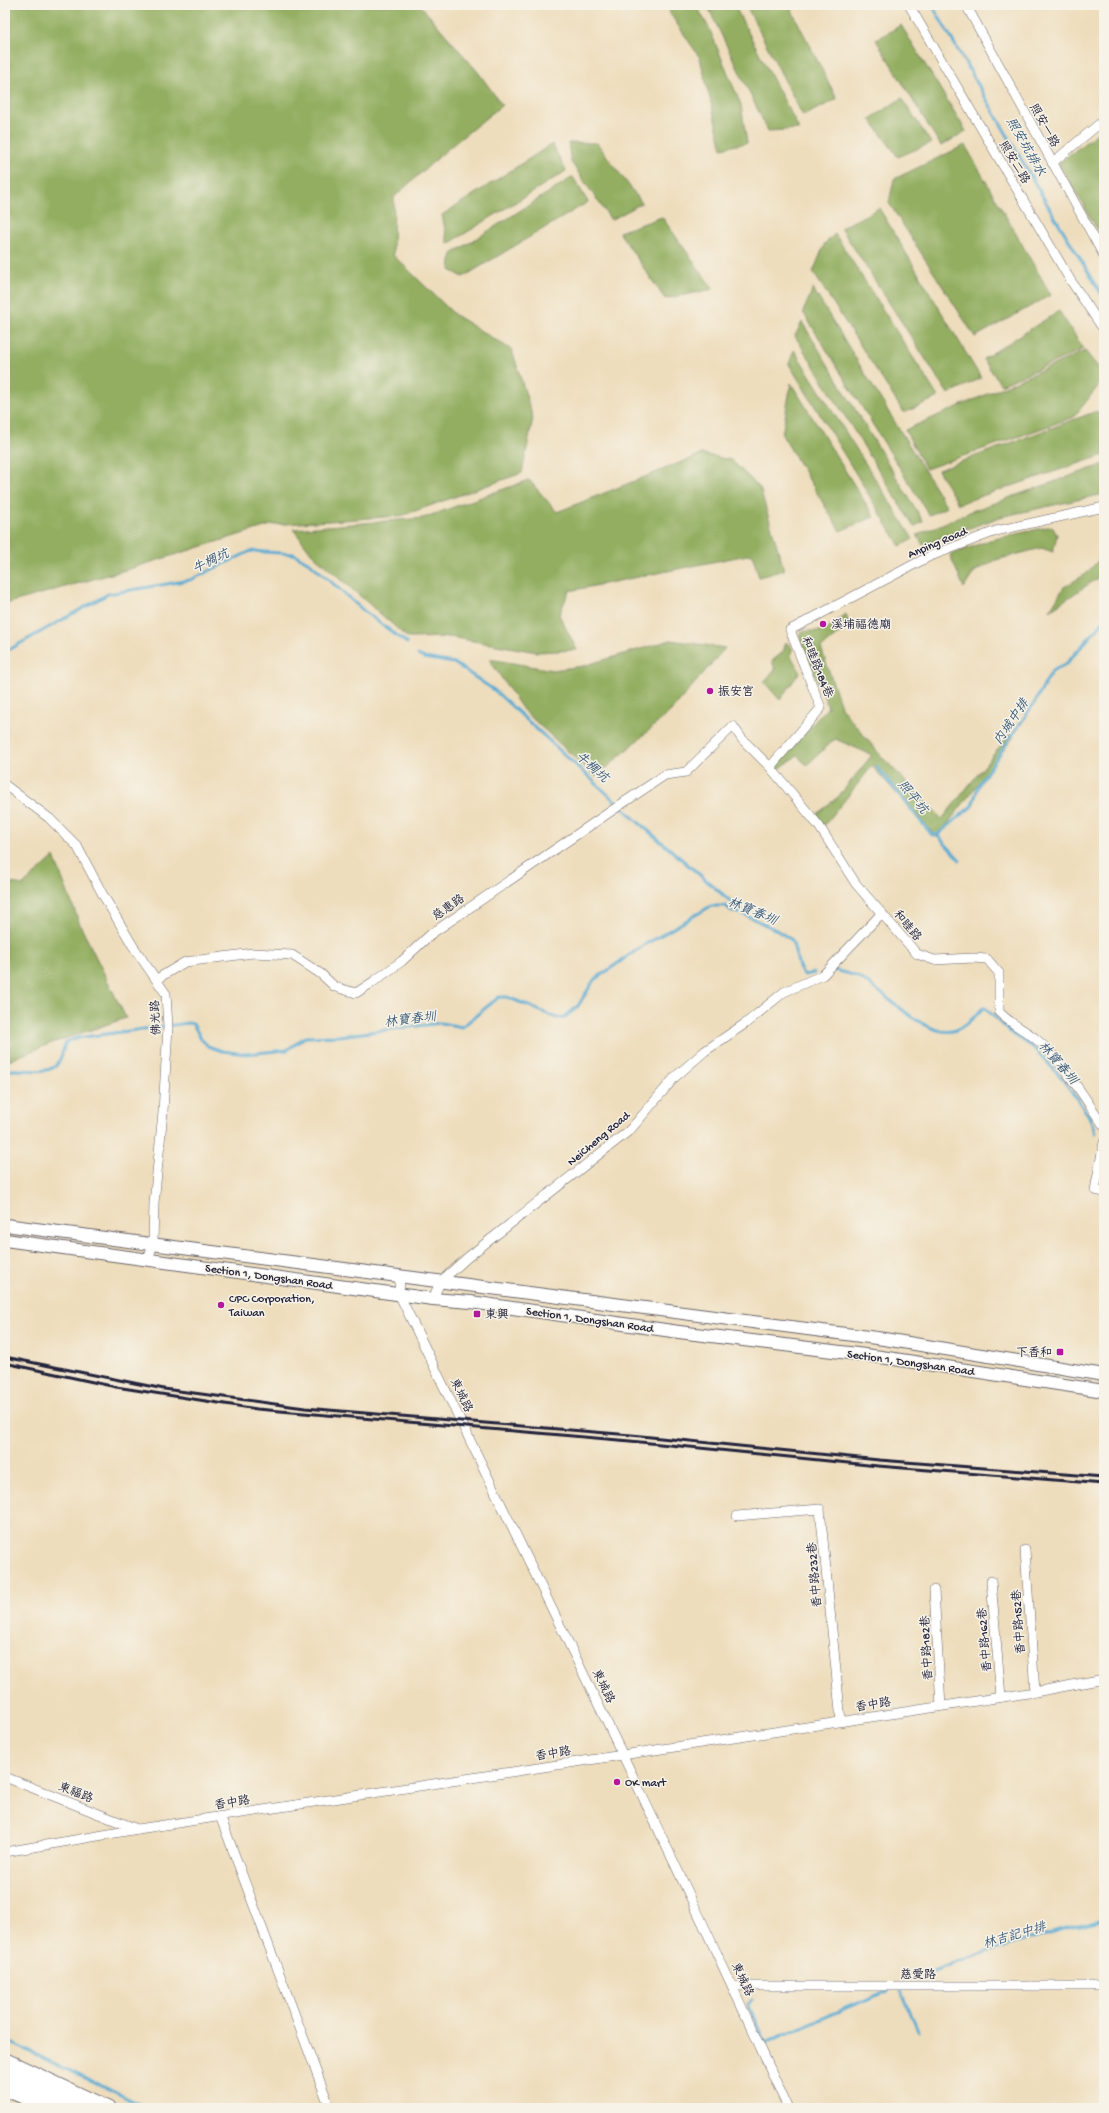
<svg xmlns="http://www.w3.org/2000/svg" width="1109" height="2113" font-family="'Gochi Hand','LXGW WenKai TC',sans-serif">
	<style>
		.forest { fill: #93ae60; stroke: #5a684e }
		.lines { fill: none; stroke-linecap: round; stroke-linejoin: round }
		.stream { stroke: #57aad3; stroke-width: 3 }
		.minor-casing { stroke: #696368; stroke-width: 10 }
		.major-casing { stroke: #696368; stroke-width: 14 }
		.highway-casing { stroke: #696368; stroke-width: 14 }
		.minor { stroke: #fff; stroke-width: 9 }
		.major { stroke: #fff; stroke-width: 12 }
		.highway { stroke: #fff; stroke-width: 13 }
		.rail { stroke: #22223b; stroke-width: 3 }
		.poi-dot { fill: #b5179e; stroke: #f7f3e8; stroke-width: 1.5 }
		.labels { text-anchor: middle; stroke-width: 3; stroke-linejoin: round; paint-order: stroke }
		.street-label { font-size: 12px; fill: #22223b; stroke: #f7f3e8 }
		.poi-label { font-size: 12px; fill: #22223b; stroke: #f7f3e8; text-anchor: start }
		.water-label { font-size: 13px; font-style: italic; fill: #375878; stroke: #f7f3e8 }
	</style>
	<rect width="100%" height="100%" fill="#f7f3e8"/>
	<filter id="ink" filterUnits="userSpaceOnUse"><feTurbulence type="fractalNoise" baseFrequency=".025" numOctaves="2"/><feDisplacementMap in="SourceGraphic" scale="8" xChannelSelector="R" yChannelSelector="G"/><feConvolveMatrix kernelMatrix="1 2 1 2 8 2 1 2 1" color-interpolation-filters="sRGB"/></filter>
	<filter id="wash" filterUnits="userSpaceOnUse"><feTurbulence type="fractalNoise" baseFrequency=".012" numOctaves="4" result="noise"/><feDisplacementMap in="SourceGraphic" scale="16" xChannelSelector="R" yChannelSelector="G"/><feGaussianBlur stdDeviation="0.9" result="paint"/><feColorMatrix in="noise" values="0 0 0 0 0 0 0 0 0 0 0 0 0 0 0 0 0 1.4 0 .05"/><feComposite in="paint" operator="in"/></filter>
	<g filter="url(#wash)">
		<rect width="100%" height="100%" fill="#eeddbc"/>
		<g class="forest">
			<path d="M5,5H420L478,72L502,105L450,147L394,197L393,255L455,315L512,350L533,418L522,473L401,516L271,525L129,569L5,604Z"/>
			<path d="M675,5H696L709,28L741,105L747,143L722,148L700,58L669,12Z"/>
			<path d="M707,5H734L799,129L768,131Z"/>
			<path d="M756,5H789L837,99L803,116L748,9Z"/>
			<path d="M901,25L966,131L941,146L876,40Z"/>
			<path d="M902,98L931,143L898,157L870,119Z"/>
			<path d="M1104,128V241L1059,163Z"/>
			<path d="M568,143H597L642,203L611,220L571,162Z"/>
			<path d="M552,144L566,171L448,244L442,215Z"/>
			<path d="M965,145L1051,295L975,337L889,203L894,179Z"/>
			<path d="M573,177L588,202L463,277L450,270L452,254Z"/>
			<path d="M879,208L981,378L948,394L841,228Z"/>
			<path d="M662,217L713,289L665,299L619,232Z"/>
			<path d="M835,234L938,397L904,413L813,272L825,243Z"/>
			<path d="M813,289L947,507L929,515L803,312Z"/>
			<path d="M1059,311L1084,349L1001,385L983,359Z"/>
			<path d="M802,322L923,521L914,527L795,336Z"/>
			<path d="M794,350L913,539L900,546L789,364Z"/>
			<path d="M1085,351L1103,373L1099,385L1074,417L926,469L905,430Z"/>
			<path d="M791,383L874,517L840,531L782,435Z"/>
			<path d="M1097,411L1104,421V455L958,504L938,470Z"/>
			<path d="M702,454L731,460L760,488L784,570L759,577L752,554L569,591L559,615L577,650L537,652L450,637L408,638L312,554L293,529L423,518L529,480L557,512Z"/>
			<path d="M1104,464V494L1000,517L923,545L917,535L972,511Z"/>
			<path d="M1052,526L1057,535L1053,552L1041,548L996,560L974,572L964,588L950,555L990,540Z"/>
			<path d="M1104,554V574L1050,610L1064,587L1086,574Z"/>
			<path d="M846,614L849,625L821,648L842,709L882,757L942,819L1010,734L1014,736L937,838L872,766L824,826L816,815L839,796L872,755L835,739L807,765L797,756L779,769L776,765L828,707L799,635L802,631H824Z"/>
			<path d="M671,640L725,648L671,711L596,777L523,710L489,659L553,670L583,666Z"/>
			<path d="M786,642L792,648L791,656L800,672L780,700L764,682L775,669L772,661L783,652Z"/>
			<path d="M54,857L81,927L126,1018L49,1044L5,1062V882L23,885Z"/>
		</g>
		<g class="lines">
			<g class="stream">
				<path d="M932,5L1047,204L1104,298"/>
				<path d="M5,652L108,594L190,580L251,551L294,554L311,564L365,612L407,643"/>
				<path d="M418,655L424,658L454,663L494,690L638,822L735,905L741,913"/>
				<path d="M876,766L932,835H937"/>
				<path d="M937,835L972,806L979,784L1035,702L1052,671L1066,664L1104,621"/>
				<path d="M937,835L960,860"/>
				<path d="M833,970C842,972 854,974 862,979C884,992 929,1041 956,1030C967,1026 976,1015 984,1007L1010,1032L1033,1047L1061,1077L1089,1116L1095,1133"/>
				<path d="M5,1071C18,1067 50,1077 58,1063C62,1057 63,1049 66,1042L77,1038L188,1023L193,1024L201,1039L208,1046L222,1051L246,1054L287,1050L305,1037L339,1036L441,1023L462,1027L499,997H507L527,1005L556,1018L565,1017L578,1006L594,980L641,947L711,906H726L733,912L741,913L776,930L792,940L799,967L804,975L814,973"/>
				<path d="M930,1972L980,1954L1060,1930L1104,1919"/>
				<path d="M901,1991L918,2030"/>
				<path d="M752,2000L748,2005L765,2043L889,1990"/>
				<path d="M5,2040L148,2108"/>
				<path d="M12,2105L20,2108"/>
			</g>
		</g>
	</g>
	<g filter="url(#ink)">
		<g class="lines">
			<g class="minor-casing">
				<g id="minor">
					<path d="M909,5L1069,278L1104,330"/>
					<path d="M966,5L1104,256"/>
					<path d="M1052,163L1104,120"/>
					<path d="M770,767L821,708L790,630L928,557L996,531L1104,507"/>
					<path d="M5,785L49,818L77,846L103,895L133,946L166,994L168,1027L163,1112L154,1203L153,1244L148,1260"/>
					<path d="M157,979L185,962L253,953L292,955L321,974L335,987L356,993L373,982L402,961L431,934L623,803L665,775L686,772L733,726L742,739L770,767L819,826L856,884L917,954L934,960L973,958L987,959L999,973V1012C1010,1024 1024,1029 1036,1039C1062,1060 1085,1099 1104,1126"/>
					<path d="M1104,1142L1095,1190L1104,1192"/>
					<path d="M400,1277L399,1294C530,1565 664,1834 788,2108"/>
					<path d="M433,1299L440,1282L468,1257L630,1130L675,1077L705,1051L746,1023L784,992L823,975L882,913"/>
					<path d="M737,1516L820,1509L841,1721"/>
					<path d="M1025,1550L1035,1692"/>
					<path d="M991,1581L1001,1697"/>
					<path d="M934,1590L941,1706"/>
					<path d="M5,1777L137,1829"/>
					<path d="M220,1816L330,2108"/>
					<path d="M5,1852L138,1829L1035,1692L1104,1679"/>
					<path d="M733,1986H1104"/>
					<path d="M5,2107V2108"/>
				</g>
			</g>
			<g class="major-casing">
				<g id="major">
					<path d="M5,1225L884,1339L1104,1375"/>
					<path d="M5,1240L433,1299L471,1302L679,1332L881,1357L1104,1391"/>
					<path d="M5,2059L110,2108"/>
					<path d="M5,2090L48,2108"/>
				</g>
			</g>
			<g class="highway-casing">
				<g id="highway">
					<path d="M5,2069L92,2108"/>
					<path d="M5,2081L68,2108"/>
				</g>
			</g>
			<use href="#minor" class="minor"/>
			<use href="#major" class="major"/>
			<use href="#highway" class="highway"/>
			<g class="rail">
				<path d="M5,1357L164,1389L305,1408L631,1435L879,1460L1104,1477"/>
				<path d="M5,1363L116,1387L257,1409L630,1441L878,1466L1104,1484"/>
			</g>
		</g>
	</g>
	<g class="poi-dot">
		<circle cx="823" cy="624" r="4"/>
		<circle cx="710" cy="691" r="4"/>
		<circle cx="221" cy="1305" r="4"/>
		<rect x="473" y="1310" width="8" height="8" rx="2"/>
		<rect x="1056" y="1348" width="8" height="8" rx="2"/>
		<circle cx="617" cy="1782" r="4"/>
	</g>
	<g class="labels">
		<g class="street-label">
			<text transform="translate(1045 125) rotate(61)" y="4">照安一路</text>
			<text transform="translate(1015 162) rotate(59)" y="4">照安二路</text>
			<text transform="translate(937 542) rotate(-23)" y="4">Anping Road</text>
			<text transform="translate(818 667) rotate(68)" y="4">和睦路184巷</text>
			<text transform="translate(448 907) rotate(-35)" y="4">慈惠路</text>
			<text transform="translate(908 925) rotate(50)" y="4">和睦路</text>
			<text transform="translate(155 1018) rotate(-92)" y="4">佛光路</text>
			<text transform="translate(598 1138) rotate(-40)" y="4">NeiCheng Road</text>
			<text transform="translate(269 1276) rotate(8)" y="4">Section 1, Dongshan Road</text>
			<text transform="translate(590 1319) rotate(8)" y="4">Section 1, Dongshan Road</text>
			<text transform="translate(911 1362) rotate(8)" y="4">Section 1, Dongshan Road</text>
			<text transform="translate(462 1395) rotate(64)" y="4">東城路</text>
			<text transform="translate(814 1575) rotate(-95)" y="4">香中路232巷</text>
			<text transform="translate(1018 1622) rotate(-94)" y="4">香中路152巷</text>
			<text transform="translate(984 1640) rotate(-95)" y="4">香中路162巷</text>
			<text transform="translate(926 1648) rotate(-93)" y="4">香中路182巷</text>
			<text transform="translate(604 1686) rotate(64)" y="4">東城路</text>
			<text transform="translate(873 1704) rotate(-9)" y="4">香中路</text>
			<text transform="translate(553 1753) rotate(-9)" y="4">香中路</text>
			<text transform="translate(76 1792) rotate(21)" y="4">東福路</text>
			<text transform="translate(232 1802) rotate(-9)" y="4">香中路</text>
			<text x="918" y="1978">慈愛路</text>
			<text transform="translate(743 1979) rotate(65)" y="4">東城路</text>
		</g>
		<g class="poi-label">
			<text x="831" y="628">溪埔福德廟</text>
			<text x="718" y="695">振安宮</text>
			<text x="229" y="1302">CPC Corporation,<tspan x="229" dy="14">Taiwan</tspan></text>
			<text x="485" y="1318">東興</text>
			<text x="1052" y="1356" text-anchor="end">下香和</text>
			<text x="625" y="1786">OK mart</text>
		</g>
		<g class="water-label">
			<text transform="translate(1027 146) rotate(60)" y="5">照安坑排水</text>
			<text transform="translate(210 560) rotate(-26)" y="5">牛椆坑</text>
			<text transform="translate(1010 721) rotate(-56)" y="5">內城中排</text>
			<text transform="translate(593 766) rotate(42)" y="5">牛椆坑</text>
			<text transform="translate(914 796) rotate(51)" y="5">照平坑</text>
			<text transform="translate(753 910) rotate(23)" y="5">林寶春圳</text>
			<text transform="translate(410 1018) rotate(-7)" y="5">林寶春圳</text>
			<text transform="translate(1059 1062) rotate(49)" y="5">林寶春圳</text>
			<text transform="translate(1014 1934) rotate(-16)" y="5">林吉記中排</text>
		</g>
	</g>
	<rect width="1109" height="2113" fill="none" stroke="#f7f3e8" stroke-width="20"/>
</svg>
